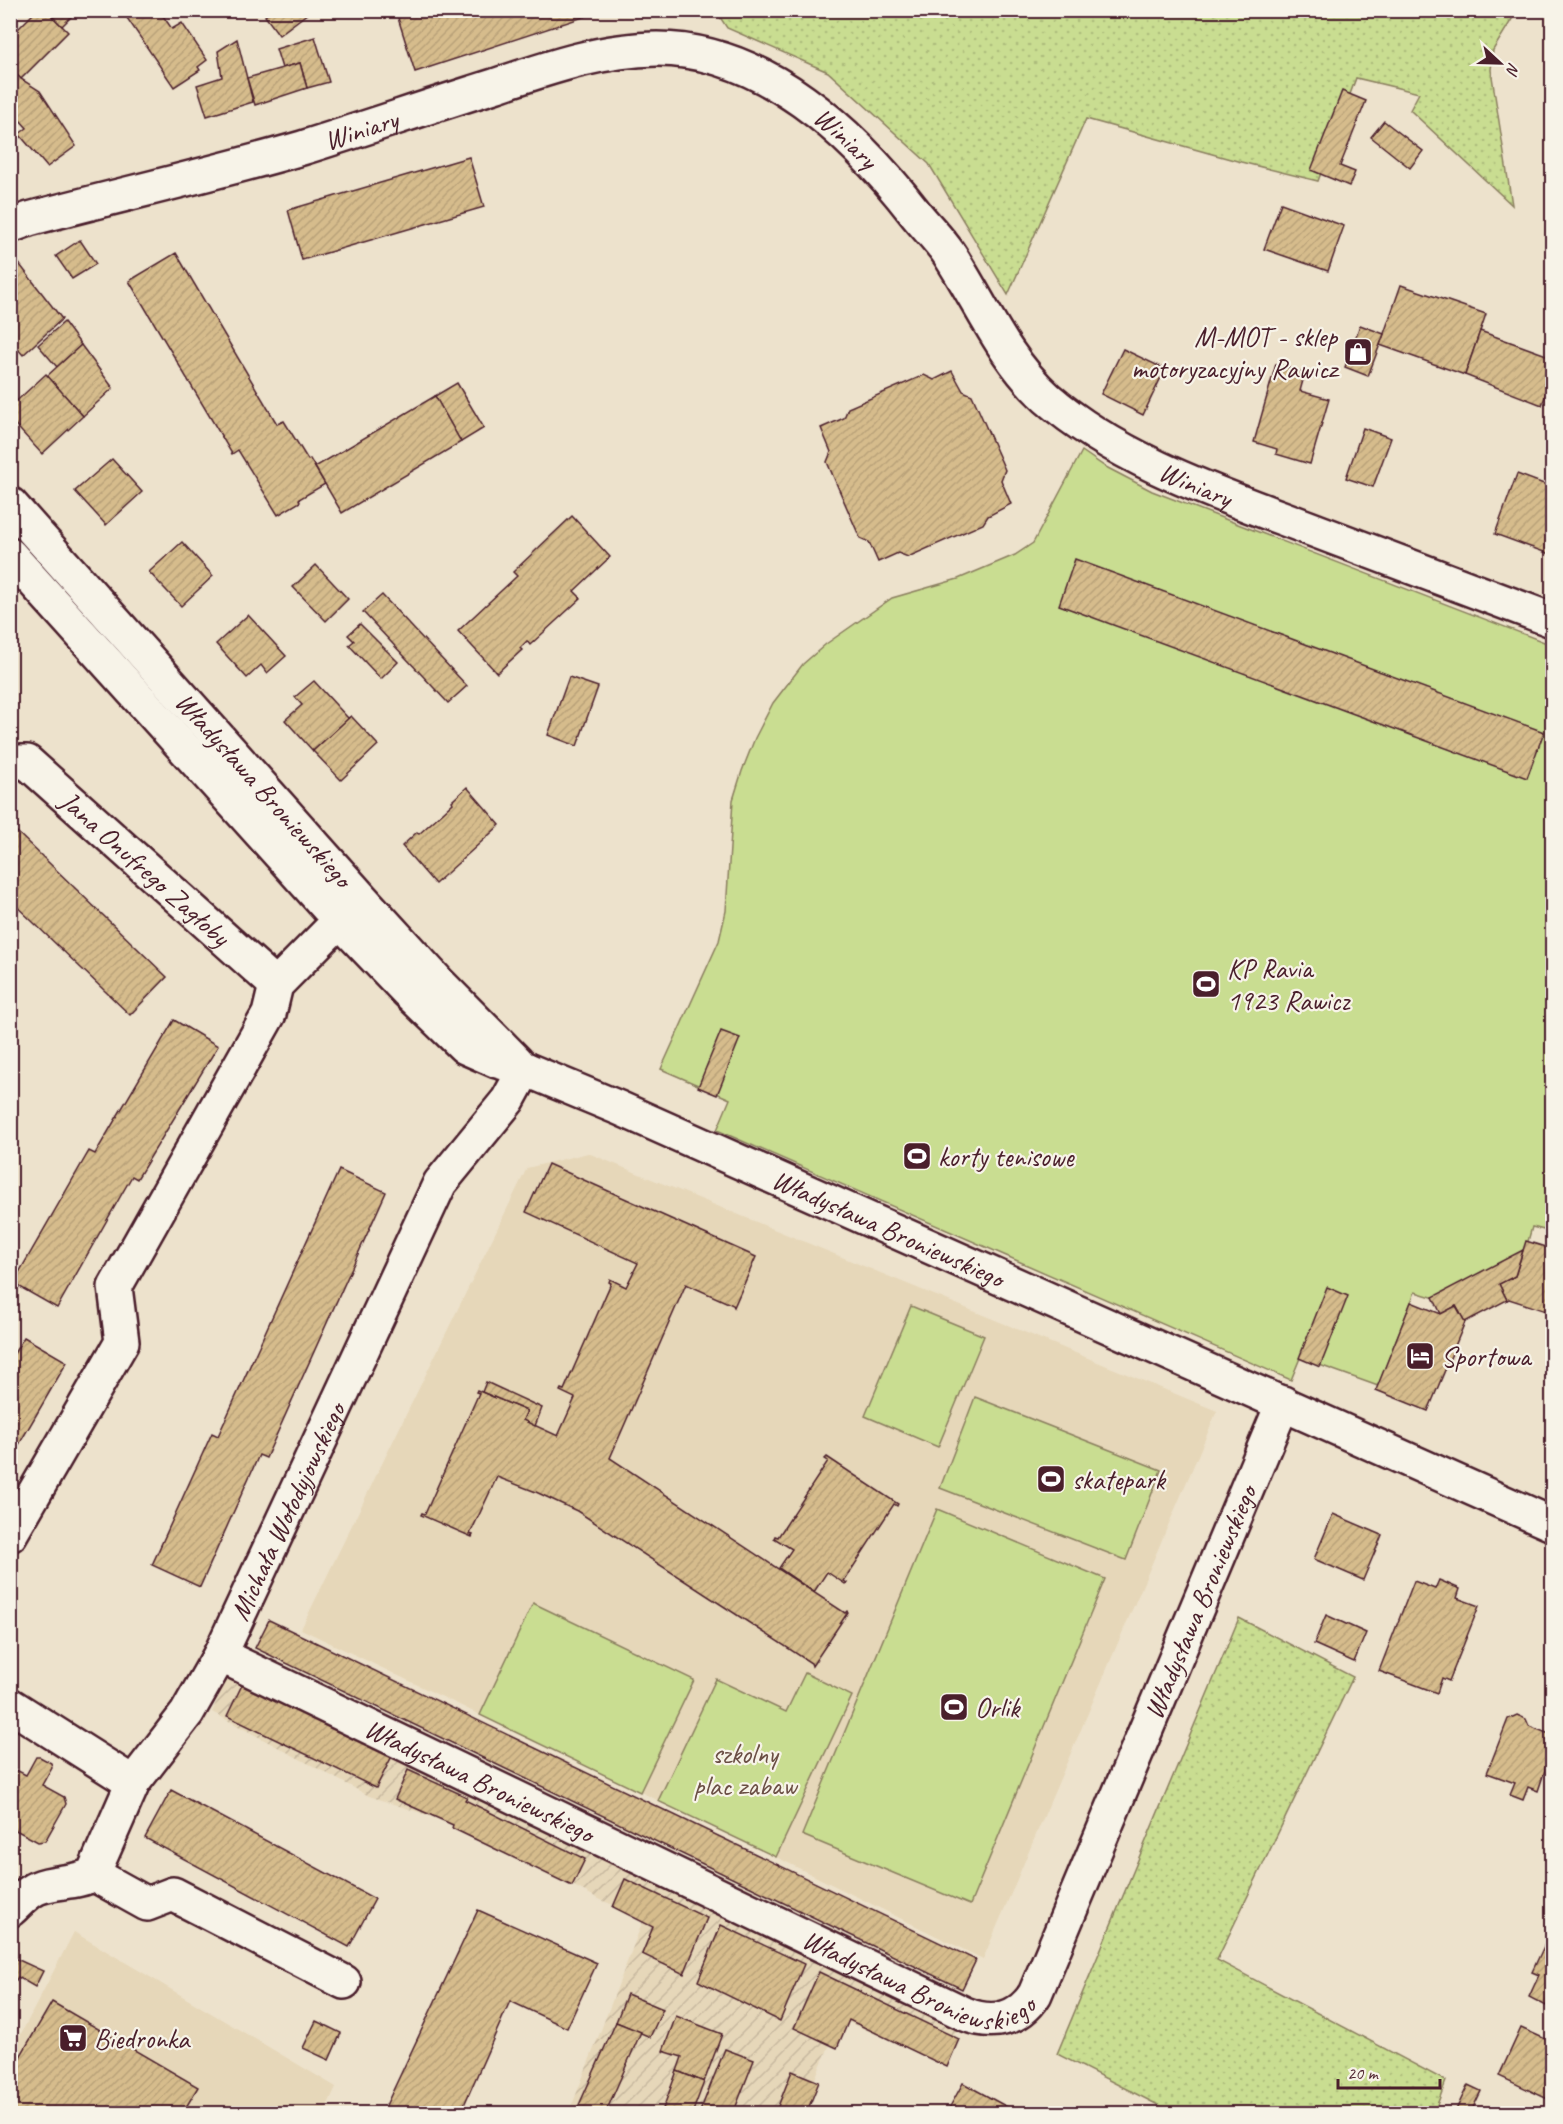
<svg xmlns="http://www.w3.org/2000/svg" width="1563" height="2124" font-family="Caveat,sans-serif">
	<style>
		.built { fill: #e6d7b9 }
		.industrial { fill: url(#industrial-furrows) }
		.grass { fill: url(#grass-dots); stroke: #8a7e5e; stroke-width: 1.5 }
		.green { fill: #c9dd91; stroke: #8a7e5e; stroke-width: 1.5 }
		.building { fill: url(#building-hatch); stroke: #4a1f2b; stroke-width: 1.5 }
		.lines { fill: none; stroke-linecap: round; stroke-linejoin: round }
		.minor-casing { stroke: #4a1f2b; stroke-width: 38 }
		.minor { stroke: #f7f3e8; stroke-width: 33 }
		.labels { text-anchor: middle; stroke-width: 4.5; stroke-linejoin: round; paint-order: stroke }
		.street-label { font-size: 28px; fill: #4a1f2b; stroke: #f7f3e8 }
		.poi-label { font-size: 28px; fill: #4a1f2b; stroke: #f7f3e8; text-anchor: start }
		.park-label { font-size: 28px; fill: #6a4e44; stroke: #f7f3e8 }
	</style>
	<defs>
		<pattern id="industrial-furrows" width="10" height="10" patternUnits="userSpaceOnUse" patternTransform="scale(1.5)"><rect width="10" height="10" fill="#e6d7b9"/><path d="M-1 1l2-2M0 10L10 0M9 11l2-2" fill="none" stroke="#c7b89f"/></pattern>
		<pattern id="grass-dots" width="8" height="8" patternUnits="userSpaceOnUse" patternTransform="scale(1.5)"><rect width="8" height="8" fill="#c9dd91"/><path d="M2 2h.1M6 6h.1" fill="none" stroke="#aebd7d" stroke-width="1.8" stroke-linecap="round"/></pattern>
		<pattern id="building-hatch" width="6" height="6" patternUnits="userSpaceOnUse" patternTransform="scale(1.5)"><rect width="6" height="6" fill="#d6bc8c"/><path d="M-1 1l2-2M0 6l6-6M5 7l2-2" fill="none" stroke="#b9a179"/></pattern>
	</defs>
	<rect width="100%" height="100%" fill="#ede2cc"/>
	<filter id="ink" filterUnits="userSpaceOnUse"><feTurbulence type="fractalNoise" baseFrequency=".0167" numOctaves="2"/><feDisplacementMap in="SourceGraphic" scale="12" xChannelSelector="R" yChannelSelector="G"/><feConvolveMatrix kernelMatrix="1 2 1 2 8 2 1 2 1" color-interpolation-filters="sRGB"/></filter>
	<g filter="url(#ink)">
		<g class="built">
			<path d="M588,1153L1217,1411L983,1959L776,1857L301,1629L527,1168Z"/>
			<path d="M74,1932L336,2087L324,2113L11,2114V2053Z"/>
		</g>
		<path class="industrial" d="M232,1665L965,2014L940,2062L841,2019L800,2113H569L644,1918L601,1900L454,1824L369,1796L212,1712Z"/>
		<g class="grass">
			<path d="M716,11H1517L1493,50L1491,70L1512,205L1410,110L1419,93L1356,78L1318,181L1241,162L1086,119L1008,295L929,164L828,72L727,28Z"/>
			<path d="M1239,1618L1353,1677L1217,1960L1446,2081L1434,2113H1165L1166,2109L1057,2054Z"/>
		</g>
		<g class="green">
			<path d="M1082,451L1104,466L1152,491L1552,645V1232L1532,1227L1525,1252L1435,1298L1415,1292L1378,1386L1300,1358L1291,1380L717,1130L730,1099L661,1069L719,941L726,911L733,800L742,771L755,738L773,703L803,664L826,644L892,598L958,579L1015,555L1033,543Z"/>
			<path d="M911,1306L984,1336L938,1447L865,1416Z"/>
			<path d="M975,1397L1161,1470L1126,1560L940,1488Z"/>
			<path d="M937,1509L1105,1579L970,1905L802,1835Z"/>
			<path d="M533,1603L694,1680L640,1792L480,1715Z"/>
			<path d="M805,1673L852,1696L776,1857L658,1801L716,1679L786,1712Z"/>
		</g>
		<g class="building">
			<path d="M37,10H46L68,32L21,79L10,68V37Z"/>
			<path d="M46,10H78L62,26Z"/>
			<path d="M137,10H159L172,29L182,23L207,60L198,67L200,70L174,87L127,18Z"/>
			<path d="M273,10H312L279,35L265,16Z"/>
			<path d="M421,10H601L602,11L415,72L398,18Z"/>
			<path d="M315,37L329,82L307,88L300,63L282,68L276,49Z"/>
			<path d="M237,39L253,102L207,116L197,85L222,77L218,51Z"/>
			<path d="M300,63L307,88L255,105L247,78Z"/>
			<path d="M10,68L21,79L40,91L76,146L47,167L19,134L27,128L10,109Z"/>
			<path d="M1342,91L1366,101L1340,166L1355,172L1349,186L1311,170Z"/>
			<path d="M1384,121L1423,151L1410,168L1371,137Z"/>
			<path d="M469,157L484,207L302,260L288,210Z"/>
			<path d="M1281,203L1344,226L1328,271L1264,249Z"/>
			<path d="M80,240L96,264L72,279L56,256Z"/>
			<path d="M176,253L277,424L284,421L308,460L310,459L325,484L299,499L300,502L278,515L238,450L232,454L129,281Z"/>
			<path d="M17,261L62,319L23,355L10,340V264Z"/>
			<path d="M1401,285L1486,314L1465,375L1380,345Z"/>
			<path d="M64,322L81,345L57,367L38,345Z"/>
			<path d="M1360,325L1384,334L1368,376L1345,367Z"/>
			<path d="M1480,331L1552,357V378L1542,405L1465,375Z"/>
			<path d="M81,345L113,388L83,416L47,376Z"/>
			<path d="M1123,349L1165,369L1143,415L1101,394Z"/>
			<path d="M1276,364L1305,373L1300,391L1329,399L1310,464L1276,454L1277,449L1254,442Z"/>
			<path d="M952,371L963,391L972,395L1005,470L1001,480L1011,504L988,516L983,524L908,557L898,553L878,562L869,542L860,538L827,462L831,452L821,428L844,418L848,408L924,375L934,380Z"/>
			<path d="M46,374L83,416L42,454L10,419V407Z"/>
			<path d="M457,383L484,428L461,442L435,396Z"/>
			<path d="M435,396L461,442L342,513L315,467Z"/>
			<path d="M1363,428L1391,438L1373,487L1346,478Z"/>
			<path d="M112,459L142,492L106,525L75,491Z"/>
			<path d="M1517,474L1552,487V555L1495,534Z"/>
			<path d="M572,516L610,557L574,591L581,598L530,645L527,641L520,648L522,650L497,673L458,631L517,576L513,572Z"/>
			<path d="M182,542L213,576L181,606L149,572Z"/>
			<path d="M1075,559L1544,732L1527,778L1059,605Z"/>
			<path d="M316,565L348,599L326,621L293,587Z"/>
			<path d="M382,595L467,686L448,703L363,612Z"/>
			<path d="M248,615L286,656L267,673L261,665L247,678L216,644Z"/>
			<path d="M360,624L398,662L381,679L349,645L354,641L348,635Z"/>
			<path d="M569,677L598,687L577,746L548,735Z"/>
			<path d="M314,681L348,718L351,716L313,751L285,720L302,705L295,697Z"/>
			<path d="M351,716L378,745L341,780L313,751Z"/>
			<path d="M467,787L500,825L435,884L402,846L417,832L419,834L453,803L452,801Z"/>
			<path d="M17,832L167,977L130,1015L10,900V839Z"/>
			<path d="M174,1020L218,1046L137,1179L132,1176L57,1308L13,1283L89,1151L95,1154Z"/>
			<path d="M721,1031L740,1038L717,1095L698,1087Z"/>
			<path d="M548,1164L756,1257L734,1307L733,1305L686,1284L610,1458L845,1613L847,1611L848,1612L812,1666L811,1663L577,1511L536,1492L497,1477L470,1534L473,1535L472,1537L421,1515L422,1513L425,1514L479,1393L476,1392L477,1390L527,1411L523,1420L558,1436L575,1398L560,1391L561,1389L564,1390L611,1283L609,1282L610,1279L626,1287L638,1263L526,1212Z"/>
			<path d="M339,1170L386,1192L266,1458L259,1455L200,1587L152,1565L212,1433L218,1436Z"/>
			<path d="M1526,1241L1552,1249V1313L1509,1299L1507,1300L1499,1284L1515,1276Z"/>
			<path d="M1523,1250L1515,1276L1499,1284L1507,1300L1465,1322L1456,1306L1441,1314L1433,1297Z"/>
			<path d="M1327,1287L1348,1296L1320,1367L1299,1358Z"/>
			<path d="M1411,1302L1441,1314L1456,1306L1465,1322L1428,1411L1376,1390Z"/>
			<path d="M24,1337L67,1362L10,1460V1360Z"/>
			<path d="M486,1382L542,1408L535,1426L523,1420L527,1411L482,1392Z"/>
			<path d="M827,1457L898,1504L897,1506L894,1504L844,1581L847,1583L845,1584L827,1572L814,1592L779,1568L792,1549L774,1538L775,1536L778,1537L828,1461L825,1459Z"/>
			<path d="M1333,1514L1382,1535L1363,1580L1314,1559Z"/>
			<path d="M1439,1580L1460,1589L1457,1598L1479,1606L1449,1681L1442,1678L1437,1693L1379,1671L1414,1581L1435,1589Z"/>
			<path d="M1326,1615L1366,1633L1354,1662L1314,1644Z"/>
			<path d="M269,1620L976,1960L962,1989L255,1648Z"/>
			<path d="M243,1683L393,1754L376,1788L227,1716Z"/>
			<path d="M1517,1715L1526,1719L1529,1726L1552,1735V1749L1538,1791L1528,1787L1523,1800L1510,1795L1515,1783L1487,1773L1508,1719Z"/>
			<path d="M36,1757H40L51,1763L52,1767L42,1785L64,1797L66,1804L45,1841L38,1842L10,1827V1767L26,1775Z"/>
			<path d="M408,1770L467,1797L465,1800L585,1859L572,1886L452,1828L453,1825L395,1799Z"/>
			<path d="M171,1790L375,1899L349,1947L145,1838Z"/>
			<path d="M625,1879L707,1918L684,1974L642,1954L653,1927L613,1907Z"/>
			<path d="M478,1910L597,1963L567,2028L510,2001L460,2114H382Z"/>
			<path d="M721,1925L804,1964L780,2021L698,1981Z"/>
			<path d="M1552,1929V2009L1529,1997L1539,1975L1532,1972Z"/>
			<path d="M10,1956L43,1971L35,1987L18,1977L10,1989Z"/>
			<path d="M819,1972L959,2039L947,2067L849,2020L837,2048L794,2028Z"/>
			<path d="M627,1994L663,2009L650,2037L616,2022Z"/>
			<path d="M52,2002L198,2087L182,2114H10V2074Z"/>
			<path d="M676,2016L722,2034L704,2082L677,2071L682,2057L663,2051Z"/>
			<path d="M316,2021L341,2033L329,2060L303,2048Z"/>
			<path d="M616,2022L641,2032L605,2114H575Z"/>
			<path d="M1521,2028L1552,2042V2101L1499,2076Z"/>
			<path d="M725,2049L754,2060L733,2114H699Z"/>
			<path d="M677,2071L704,2082L692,2114H661Z"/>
			<path d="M792,2071L819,2082L806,2114H775Z"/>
			<path d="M963,2083L1020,2114H946Z"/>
			<path d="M1468,2085L1481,2091L1470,2114H1454Z"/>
		</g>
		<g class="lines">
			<g class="minor-casing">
				<g id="minor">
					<path id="s1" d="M10,226L29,219C120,195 212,174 302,148C366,128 430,106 494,86C545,69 602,49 657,49C764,49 854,134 915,213C926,227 939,239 949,254C981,303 1003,358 1047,398C1118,460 1219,494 1306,527C1388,558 1470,589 1552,620"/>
					<path id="s2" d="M10,504L362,899L438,982L517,1062"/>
					<path id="s3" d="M10,555L339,920L408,992L465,1047L497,1061L525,1069L619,1108L1552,1524"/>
					<path id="s4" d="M10,762H27L276,985"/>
					<path d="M10,1535L122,1342L115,1287L269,1014L276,985L354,906"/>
					<path id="s5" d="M220,1655L965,2014C992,2025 1019,2020 1035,1994L1283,1403"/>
					<path d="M10,1705L133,1783"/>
					<path d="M93,1874L147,1904L173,1894L344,1982"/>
					<path id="s6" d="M10,1910C18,1903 27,1892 37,1888C55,1880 76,1884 93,1874L133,1783L187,1713L220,1655L440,1183L508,1100L525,1069"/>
				</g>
			</g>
			<use href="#minor" class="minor"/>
		</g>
	</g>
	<defs>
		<g id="shop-square" transform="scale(1.5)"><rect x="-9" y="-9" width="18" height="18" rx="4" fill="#4a1f2b" stroke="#f7f3e8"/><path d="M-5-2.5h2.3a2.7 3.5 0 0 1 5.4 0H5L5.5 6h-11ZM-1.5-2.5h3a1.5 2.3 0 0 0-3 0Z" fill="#fff"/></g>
		<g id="stadium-square" transform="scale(1.5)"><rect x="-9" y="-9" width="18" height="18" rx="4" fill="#4a1f2b" stroke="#f7f3e8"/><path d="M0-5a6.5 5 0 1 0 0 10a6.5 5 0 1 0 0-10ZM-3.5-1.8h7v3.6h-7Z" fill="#fff"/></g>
		<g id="hotel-square" transform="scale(1.5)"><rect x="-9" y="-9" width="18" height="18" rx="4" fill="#4a1f2b" stroke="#f7f3e8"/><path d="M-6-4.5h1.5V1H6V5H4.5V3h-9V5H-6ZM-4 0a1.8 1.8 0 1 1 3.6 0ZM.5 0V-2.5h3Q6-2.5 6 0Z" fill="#fff"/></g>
		<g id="supermarket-square" transform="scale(1.5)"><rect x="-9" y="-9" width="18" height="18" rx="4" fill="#4a1f2b" stroke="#f7f3e8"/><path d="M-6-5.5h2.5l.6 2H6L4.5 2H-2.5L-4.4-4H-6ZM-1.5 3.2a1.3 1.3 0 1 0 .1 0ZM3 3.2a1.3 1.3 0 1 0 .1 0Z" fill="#fff"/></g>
	</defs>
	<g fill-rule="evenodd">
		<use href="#shop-square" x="1358" y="352"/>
		<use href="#stadium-square" x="1206" y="984"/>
		<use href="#stadium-square" x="917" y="1156"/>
		<use href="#hotel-square" x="1420" y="1356"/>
		<use href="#stadium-square" x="1051" y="1479"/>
		<use href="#stadium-square" x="954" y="1707"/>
		<use href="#supermarket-square" x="73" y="2038"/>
	</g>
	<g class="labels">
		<g class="street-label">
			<text dy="10" stroke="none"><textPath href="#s1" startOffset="364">Winiary</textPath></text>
			<text dy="10" stroke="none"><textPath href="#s1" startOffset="886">Winiary</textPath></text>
			<text dy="10" stroke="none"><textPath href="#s1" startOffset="1389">Winiary</textPath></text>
			<text dy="10" stroke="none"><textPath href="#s2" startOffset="382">Władysława Broniewskiego</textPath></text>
			<text dy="10" stroke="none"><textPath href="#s4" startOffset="176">Jana Onufrego Zagłoby</textPath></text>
			<text dy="10" stroke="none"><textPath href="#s3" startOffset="1131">Władysława Broniewskiego</textPath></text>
			<text dy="10" stroke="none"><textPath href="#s6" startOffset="506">Michała Wołodyjowskiego</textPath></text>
			<text dy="10" stroke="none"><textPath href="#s5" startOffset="1332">Władysława Broniewskiego</textPath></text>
			<text dy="10" stroke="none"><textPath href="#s5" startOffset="288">Władysława Broniewskiego</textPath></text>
			<text dy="10" stroke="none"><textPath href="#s5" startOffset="774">Władysława Broniewskiego</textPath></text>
		</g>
		<g class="poi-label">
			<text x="1337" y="346" text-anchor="end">M-MOT - sklep<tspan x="1337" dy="32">motoryzacyjny Rawicz</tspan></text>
			<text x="1227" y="978">KP Ravia<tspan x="1227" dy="32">1923 Rawicz</tspan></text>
			<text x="938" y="1166">korty tenisowe</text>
			<text x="1441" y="1366">Sportowa</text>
			<text x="1072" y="1489">skatepark</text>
			<text x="975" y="1717">Orlik</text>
			<text x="94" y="2048">Biedronka</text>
		</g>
		<g class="park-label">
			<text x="745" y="1763">szkolny<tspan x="745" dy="32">plac zabaw</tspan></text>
		</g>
	</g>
	<rect width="1563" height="2124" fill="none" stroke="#f7f3e8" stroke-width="36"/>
	<rect x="18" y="18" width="1527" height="2088" fill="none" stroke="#4a1f2b" stroke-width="2" filter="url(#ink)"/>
	<g transform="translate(1500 63) rotate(112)" stroke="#f7f3e8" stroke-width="4.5" paint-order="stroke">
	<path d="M0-4.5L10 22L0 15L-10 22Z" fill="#4a1f2b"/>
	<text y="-9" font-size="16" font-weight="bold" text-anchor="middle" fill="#4a1f2b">N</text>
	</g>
	<path d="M1338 2079v9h102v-9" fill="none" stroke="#4a1f2b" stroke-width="3"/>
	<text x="1347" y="2079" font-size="18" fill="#4a1f2b" stroke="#f7f3e8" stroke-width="4.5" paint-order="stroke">20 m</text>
</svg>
